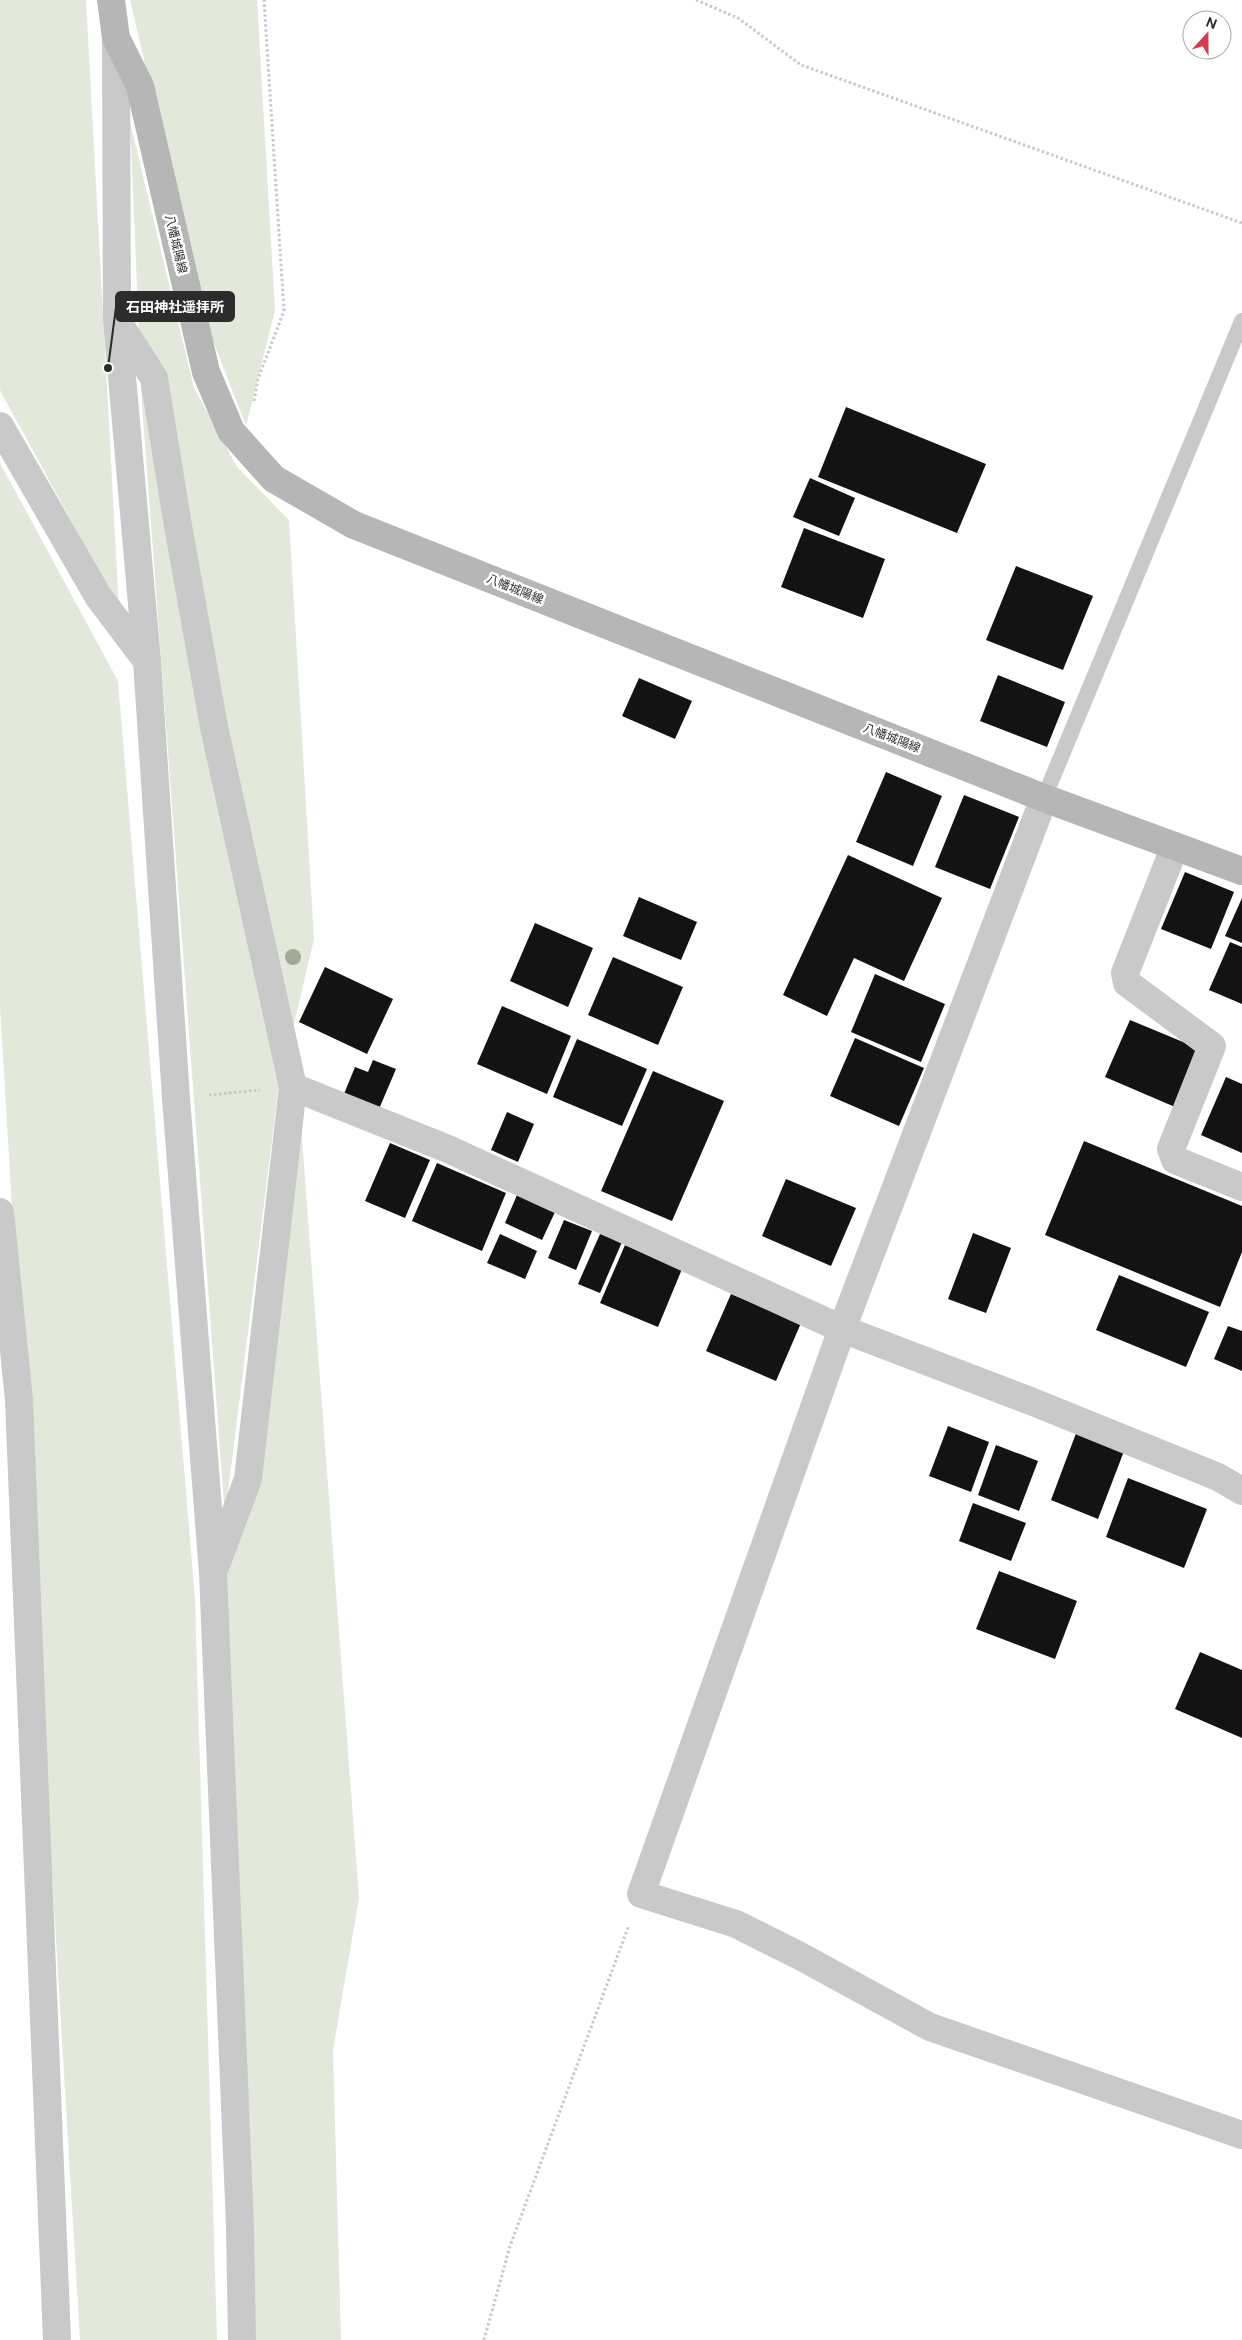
<svg xmlns="http://www.w3.org/2000/svg" width="1242" height="2340" font-family="'DM Sans','Noto Sans JP',sans-serif">
	<style>
		.grass { fill: #e3e9da }
		.building { fill: #131313 }
		.lines { fill: none; stroke-linecap: round; stroke-linejoin: round }
		.path { stroke: #c9c9c9; stroke-width: 3; stroke-dasharray: 2.5 2.5; stroke-linecap: butt }
		.service { stroke: #c9c9c9; stroke-width: 16 }
		.minor { stroke: #c9c9c9; stroke-width: 28 }
		.secondary { stroke: #b6b6b6; stroke-width: 28 }
		.tree { fill: #a0aa94 }
		.labels { text-anchor: middle; stroke-width: 5; stroke-linejoin: round; paint-order: stroke }
		.street-label { font-size: 12px; fill: #2c2c2c; stroke: #fff }
		.leader { fill: none; stroke: #2c2c2c; stroke-width: 2 }
		.callout-dot { fill: #2c2c2c; stroke: #fff; stroke-width: 2 }
		.callout { fill: #2c2c2c; stroke: #2c2c2c; stroke-width: 2 }
		.callout-label { font-size: 14px; text-anchor: middle; font-weight: bold; fill: #fff }
	</style>
	<rect width="100%" height="100%" fill="#fff"/>
	<g class="grass">
		<path d="M0,0H86L119,609L0,390Z"/>
		<path d="M130,0H257L275,310L246,426L205,320Z"/>
		<path d="M130,122L194,388L237,467L289,520L314,939L278,1092L225,1516L142,404Z"/>
		<path d="M0,463L118,681L195,1599L217,2340H80L0,1007Z"/>
		<path d="M300,1112L359,1898L333,2050L341,2340H251L226,1562Z"/>
	</g>
	<g class="building">
		<path d="M846,407L986,464L957,533L818,477Z"/>
		<path d="M810,478L855,498L839,536L793,517Z"/>
		<path d="M804,528L885,559L863,618L781,587Z"/>
		<path d="M1016,566L1093,596L1063,670L986,640Z"/>
		<path d="M998,675L1065,702L1047,747L980,721Z"/>
		<path d="M639,678L692,701L675,739L622,716Z"/>
		<path d="M886,772L942,796L913,866L856,842Z"/>
		<path d="M964,795L1019,817L990,889L935,867Z"/>
		<path d="M848,855L942,898L904,981L854,958L827,1016L783,995Z"/>
		<path d="M1185,872L1234,892L1211,949L1161,929Z"/>
		<path d="M639,897L697,922L681,960L623,936Z"/>
		<path d="M1242,898V943L1225,936Z"/>
		<path d="M535,923L593,948L568,1007L510,981Z"/>
		<path d="M1230,942L1242,947V1004L1209,990Z"/>
		<path d="M613,957L683,987L658,1045L588,1015Z"/>
		<path d="M325,967L393,999L367,1054L299,1022Z"/>
		<path d="M875,974L945,1004L921,1062L851,1032Z"/>
		<path d="M502,1006L571,1036L547,1094L477,1064Z"/>
		<path d="M1130,1020L1200,1049L1175,1107L1105,1077Z"/>
		<path d="M855,1038L924,1068L899,1126L830,1096Z"/>
		<path d="M577,1039L647,1069L622,1126L553,1097Z"/>
		<path d="M373,1060L396,1069L379,1109L344,1094L355,1067L368,1072Z"/>
		<path d="M653,1071L724,1101L672,1221L601,1191Z"/>
		<path d="M1226,1077L1242,1084V1153L1201,1135Z"/>
		<path d="M507,1112L534,1124L518,1162L491,1150Z"/>
		<path d="M1084,1141L1242,1206V1252L1220,1307L1045,1235Z"/>
		<path d="M390,1143L430,1160L405,1218L365,1201Z"/>
		<path d="M437,1163L506,1193L482,1251L412,1221Z"/>
		<path d="M786,1179L856,1208L831,1266L762,1236Z"/>
		<path d="M517,1195L555,1212L542,1240L505,1223Z"/>
		<path d="M564,1220L592,1231L576,1270L548,1258Z"/>
		<path d="M973,1233L1011,1248L986,1313L948,1299Z"/>
		<path d="M500,1234L537,1251L525,1279L487,1263Z"/>
		<path d="M600,1234L622,1242L600,1293L578,1284Z"/>
		<path d="M625,1245L682,1269L658,1327L600,1303Z"/>
		<path d="M1119,1275L1209,1312L1186,1367L1096,1330Z"/>
		<path d="M731,1294L801,1323L776,1381L706,1351Z"/>
		<path d="M1228,1326L1242,1331V1371L1214,1359Z"/>
		<path d="M948,1426L989,1442L971,1492L929,1476Z"/>
		<path d="M1078,1428L1126,1446L1098,1519L1051,1500Z"/>
		<path d="M996,1445L1038,1461L1019,1511L978,1495Z"/>
		<path d="M1128,1478L1207,1509L1184,1568L1106,1537Z"/>
		<path d="M973,1503L1026,1523L1011,1561L959,1541Z"/>
		<path d="M999,1571L1077,1601L1055,1659L976,1629Z"/>
		<path d="M1200,1652L1242,1670V1738L1175,1709Z"/>
	</g>
	<g class="lines">
		<g class="path">
			<path d="M696,0L738,18L801,65L1242,223"/>
			<path d="M254,401L258,379L284,311L264,0"/>
			<path d="M209,1095L260,1090"/>
			<path d="M484,2340L510,2246L629,1925"/>
		</g>
		<path class="service" d="M1044,798L1242,321"/>
		<g class="minor">
			<path d="M116,38L117,320L147,661L176,1098L213,1573L240,2226L242,2340"/>
			<path d="M120,325L154,378L177,520L214,727L293,1087L248,1479L216,1565"/>
			<path d="M0,426L98,596L147,661"/>
			<path d="M1044,798L842,1329L641,1894L736,1924L800,1956L930,2027L1242,2135"/>
			<path d="M1175,846L1125,973L1127,983L1212,1046L1171,1149L1175,1160L1242,1187"/>
			<path d="M293,1087L448,1149L842,1329L1033,1402L1218,1477L1242,1491"/>
			<path d="M0,1212L19,1400L57,2340"/>
		</g>
		<path class="secondary" d="M111,0L116,38L140,86L206,372L231,431L274,479L354,525L1044,798L1242,871"/>
	</g>
	<circle class="tree" cx="293" cy="957" r="8"/>
	<g class="labels">
		<g class="street-label">
			<text transform="translate(176 244) rotate(77)" y="4">八幡城陽線</text>
			<text transform="translate(515 589) rotate(22)" y="4">八幡城陽線</text>
			<text transform="translate(892 738) rotate(21)" y="4">八幡城陽線</text>
		</g>
	</g>
	<path class="leader" d="M108 368L116 307"/>
	<circle class="callout-dot" cx="108" cy="368" r="5"/>
	<rect class="callout" x="116" y="292" width="118" height="29" rx="5"/>
	<g class="callout-label">
		<text x="175" y="312">石田神社遥拝所</text>
	</g>
	<g transform="translate(1207 35) rotate(21)"><circle r="24" fill="#ffffff" stroke="#ababab"/>
	<path d="M0-4L9 19L0 12L-9 19Z" fill="#d93852"/>
	<text y="-8" font-size="14" font-weight="bold" text-anchor="middle" fill="#2c2c2c">N</text>
	</g>
</svg>
